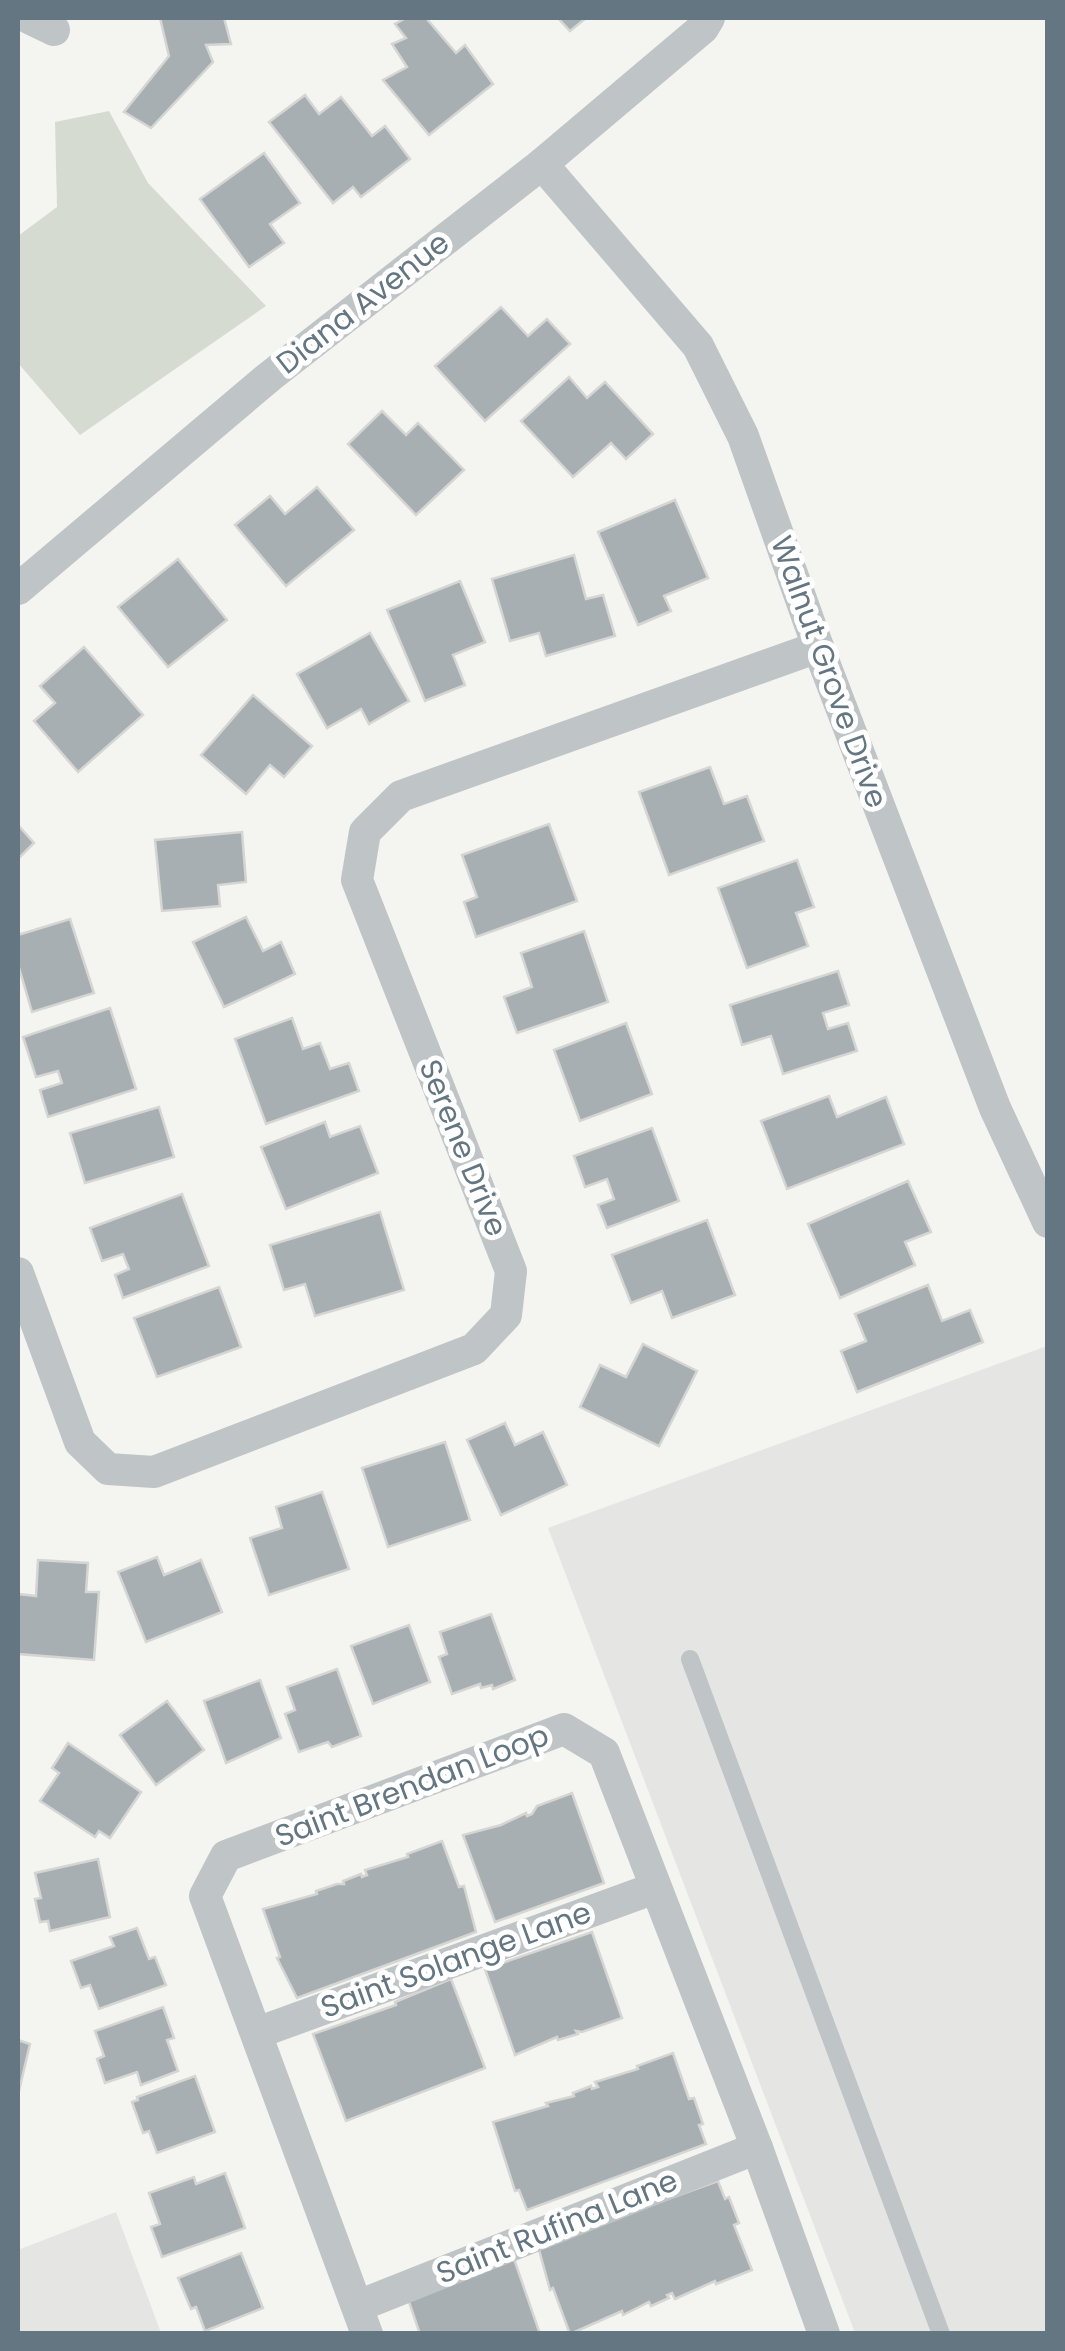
<svg xmlns="http://www.w3.org/2000/svg" width="1065" height="2351" font-family="Poppins,sans-serif">
	<style>
		.built { fill: #e5e6e4 }
		.green { fill: #d6dbd1 }
		.building { fill: #a7afb3; stroke: #d5d5d3; stroke-width: 2.5 }
		.lines { fill: none; stroke-linecap: round; stroke-linejoin: round }
		.service { stroke: #bfc4c6; stroke-width: 18 }
		.minor { stroke: #bfc4c6; stroke-width: 32 }
		.labels { text-anchor: middle; stroke-width: 10; stroke-linejoin: round; paint-order: stroke }
		.street-label { font-size: 30px; fill: #647681; stroke: #fff }
	</style>
	<rect width="100%" height="100%" fill="#f4f4f0"/>
	<g class="built">
		<path d="M1047,1346V2333H855L548,1528Z"/>
		<path d="M116,2212L161,2333H18V2250Z"/>
	</g>
	<path class="green" d="M109,111L148,183L266,306L80,435L18,363V236L57,207L55,122Z"/>
	<g class="building">
		<path d="M160,18H224L231,44L206,45L213,62L151,128L124,112L169,56Z"/>
		<path d="M406,18H426L456,53L465,45L493,84L429,135L383,80L407,67L392,44L406,38L395,24Z"/>
		<path d="M558,18H586L570,31Z"/>
		<path d="M305,95L319,114L341,97L372,136L385,126L410,159L361,197L353,187L333,203L269,122Z"/>
		<path d="M264,153L300,203L270,224L284,243L249,267L200,199Z"/>
		<path d="M501,307L528,336L547,319L570,344L485,421L435,366Z"/>
		<path d="M569,377L587,398L605,382L653,434L626,459L611,443L573,477L521,421Z"/>
		<path d="M382,411L406,435L418,423L464,470L416,515L348,444Z"/>
		<path d="M317,487L354,530L286,586L235,525L270,496L285,514Z"/>
		<path d="M675,500L708,578L664,596L671,611L638,625L598,532Z"/>
		<path d="M574,555L586,599L603,595L615,636L546,656L539,633L510,641L492,579Z"/>
		<path d="M178,559L227,620L168,667L118,607Z"/>
		<path d="M460,581L485,642L453,655L465,685L425,701L387,610Z"/>
		<path d="M370,633L409,701L369,724L361,709L327,728L297,674Z"/>
		<path d="M84,647L143,715L78,772L34,721L55,703L40,686Z"/>
		<path d="M253,695L312,746L284,777L270,765L246,794L201,755Z"/>
		<path d="M710,767L724,804L747,796L764,841L669,875L639,792Z"/>
		<path d="M549,824L577,901L476,937L464,902L477,897L462,855Z"/>
		<path d="M18,825L34,843L18,859Z"/>
		<path d="M242,832L246,882L218,885L220,906L162,911L155,840Z"/>
		<path d="M797,860L814,907L796,913L808,946L747,968L718,888Z"/>
		<path d="M246,917L263,951L281,942L295,974L224,1007L193,942Z"/>
		<path d="M70,919L94,993L32,1012L18,964V935Z"/>
		<path d="M584,931L608,1002L517,1033L504,997L532,987L521,953Z"/>
		<path d="M838,971L849,1005L823,1013L828,1029L848,1023L857,1051L783,1074L771,1036L742,1045L730,1005Z"/>
		<path d="M110,1008L136,1089L48,1117L40,1090L62,1083L58,1071L36,1077L23,1037Z"/>
		<path d="M292,1018L303,1049L320,1043L330,1069L349,1063L359,1091L266,1124L235,1039Z"/>
		<path d="M626,1023L652,1094L580,1121L554,1050Z"/>
		<path d="M829,1096L837,1117L886,1097L904,1144L787,1189L761,1121Z"/>
		<path d="M159,1107L174,1157L85,1183L70,1133Z"/>
		<path d="M325,1122L330,1137L360,1126L378,1173L286,1209L261,1147Z"/>
		<path d="M652,1128L679,1201L607,1228L598,1205L614,1199L607,1179L585,1187L574,1156Z"/>
		<path d="M908,1181L931,1232L905,1242L915,1265L840,1298L808,1224Z"/>
		<path d="M182,1194L209,1266L123,1298L115,1275L129,1269L123,1254L102,1261L90,1228Z"/>
		<path d="M380,1212L404,1290L315,1316L305,1284L284,1290L270,1245Z"/>
		<path d="M707,1220L735,1295L672,1318L662,1291L631,1303L612,1255Z"/>
		<path d="M928,1285L942,1321L970,1310L983,1342L857,1392L841,1351L866,1341L855,1314Z"/>
		<path d="M219,1287L241,1347L157,1377L134,1318Z"/>
		<path d="M643,1344L697,1371L659,1446L580,1407L600,1365L626,1377Z"/>
		<path d="M505,1423L515,1445L543,1432L567,1485L501,1515L467,1440Z"/>
		<path d="M445,1442L470,1520L388,1547L362,1468Z"/>
		<path d="M322,1492L349,1569L269,1595L250,1538L282,1528L276,1507Z"/>
		<path d="M157,1557L164,1575L201,1560L222,1612L146,1642L118,1572Z"/>
		<path d="M38,1560L88,1563L86,1592H99L94,1660L18,1654V1594L36,1596Z"/>
		<path d="M491,1614L515,1680L493,1689L492,1685L481,1688L480,1684L452,1694L439,1657L447,1654L440,1632Z"/>
		<path d="M409,1625L430,1682L373,1704L351,1646Z"/>
		<path d="M337,1669L361,1736L332,1747L328,1742L299,1752L285,1714L295,1710L287,1687Z"/>
		<path d="M260,1680L281,1738L226,1763L204,1701Z"/>
		<path d="M167,1701L204,1750L156,1785L120,1735Z"/>
		<path d="M68,1743L141,1792L110,1838L99,1831L95,1837L40,1801L59,1773L52,1768Z"/>
		<path d="M572,1793L604,1883L495,1922L463,1835L501,1825L526,1813L527,1816L532,1814L537,1806Z"/>
		<path d="M442,1841L459,1887L464,1886L476,1932L297,1998L277,1958L280,1957L263,1909L317,1894L316,1891L337,1884H344L343,1881L361,1874L362,1877L367,1875L365,1870L408,1857L407,1854Z"/>
		<path d="M98,1859L110,1917L50,1931L48,1921L40,1922L35,1899L41,1898L35,1873Z"/>
		<path d="M137,1928L149,1959L155,1957L166,1985L99,2009L90,1985L81,1988L71,1961L114,1946L110,1937Z"/>
		<path d="M592,1932L622,2018L582,2032L576,2031L578,2034L558,2040L557,2037L515,2055L485,1969Z"/>
		<path d="M451,1979L485,2068L346,2121L313,2034L396,2005L395,2002Z"/>
		<path d="M163,2007L174,2038L167,2040L178,2071L141,2085L137,2072L105,2083L97,2059L104,2056L95,2031Z"/>
		<path d="M18,2040L30,2044L18,2095Z"/>
		<path d="M673,2053L689,2099L694,2098L703,2124L699,2125L706,2144L527,2210L519,2190L515,2191L493,2122L548,2106L546,2103L574,2096L573,2093L591,2086L592,2089L598,2087L595,2082L638,2069L637,2066Z"/>
		<path d="M195,2076L215,2132L157,2153L149,2131L143,2133L132,2102L138,2100L137,2097Z"/>
		<path d="M225,2173L245,2228L162,2257L151,2227L160,2224L149,2193L194,2177L196,2184Z"/>
		<path d="M718,2181L725,2199L729,2197L739,2223L734,2225L752,2270L716,2284L715,2281L675,2299L672,2293L667,2295L669,2298L651,2306L649,2302L623,2315L622,2311L570,2334L553,2288L550,2290L538,2246Z"/>
		<path d="M241,2253L263,2308L205,2331L196,2307L191,2309L178,2278Z"/>
		<path d="M514,2259L540,2334H420L407,2296Z"/>
	</g>
	<g class="lines">
		<path class="service" d="M690,1659L941,2334"/>
		<g class="minor">
			<path d="M29,18L54,30"/>
			<path d="M542,164L698,346L743,436L818,647L995,1108L1048,1222"/>
			<path d="M18,589L269,377L542,164L703,28L709,18"/>
			<path d="M18,1273L80,1442L108,1469L154,1472L474,1349L506,1315L511,1271L357,880L365,832L401,796L818,647"/>
			<path d="M257,2033L655,1888"/>
			<path d="M358,2306L757,2148"/>
			<path d="M367,2334L205,1896L226,1856L564,1729L604,1753L757,2148L824,2334"/>
		</g>
	</g>
	<g class="labels">
		<g class="street-label">
			<text transform="translate(363 303) rotate(-38)" y="10">Diana Avenue</text>
			<text transform="translate(829 672) rotate(70)" y="10">Walnut Grove Drive</text>
			<text transform="translate(463 1148) rotate(68)" y="10">Serene Drive</text>
			<text transform="translate(412 1786) rotate(-21)" y="10">Saint Brendan Loop</text>
			<text transform="translate(456 1960) rotate(-20)" y="10">Saint Solange Lane</text>
			<text transform="translate(557 2227) rotate(-22)" y="10">Saint Rufina Lane</text>
		</g>
	</g>
	<rect width="1065" height="2351" fill="none" stroke="#647681" stroke-width="40"/>
</svg>
